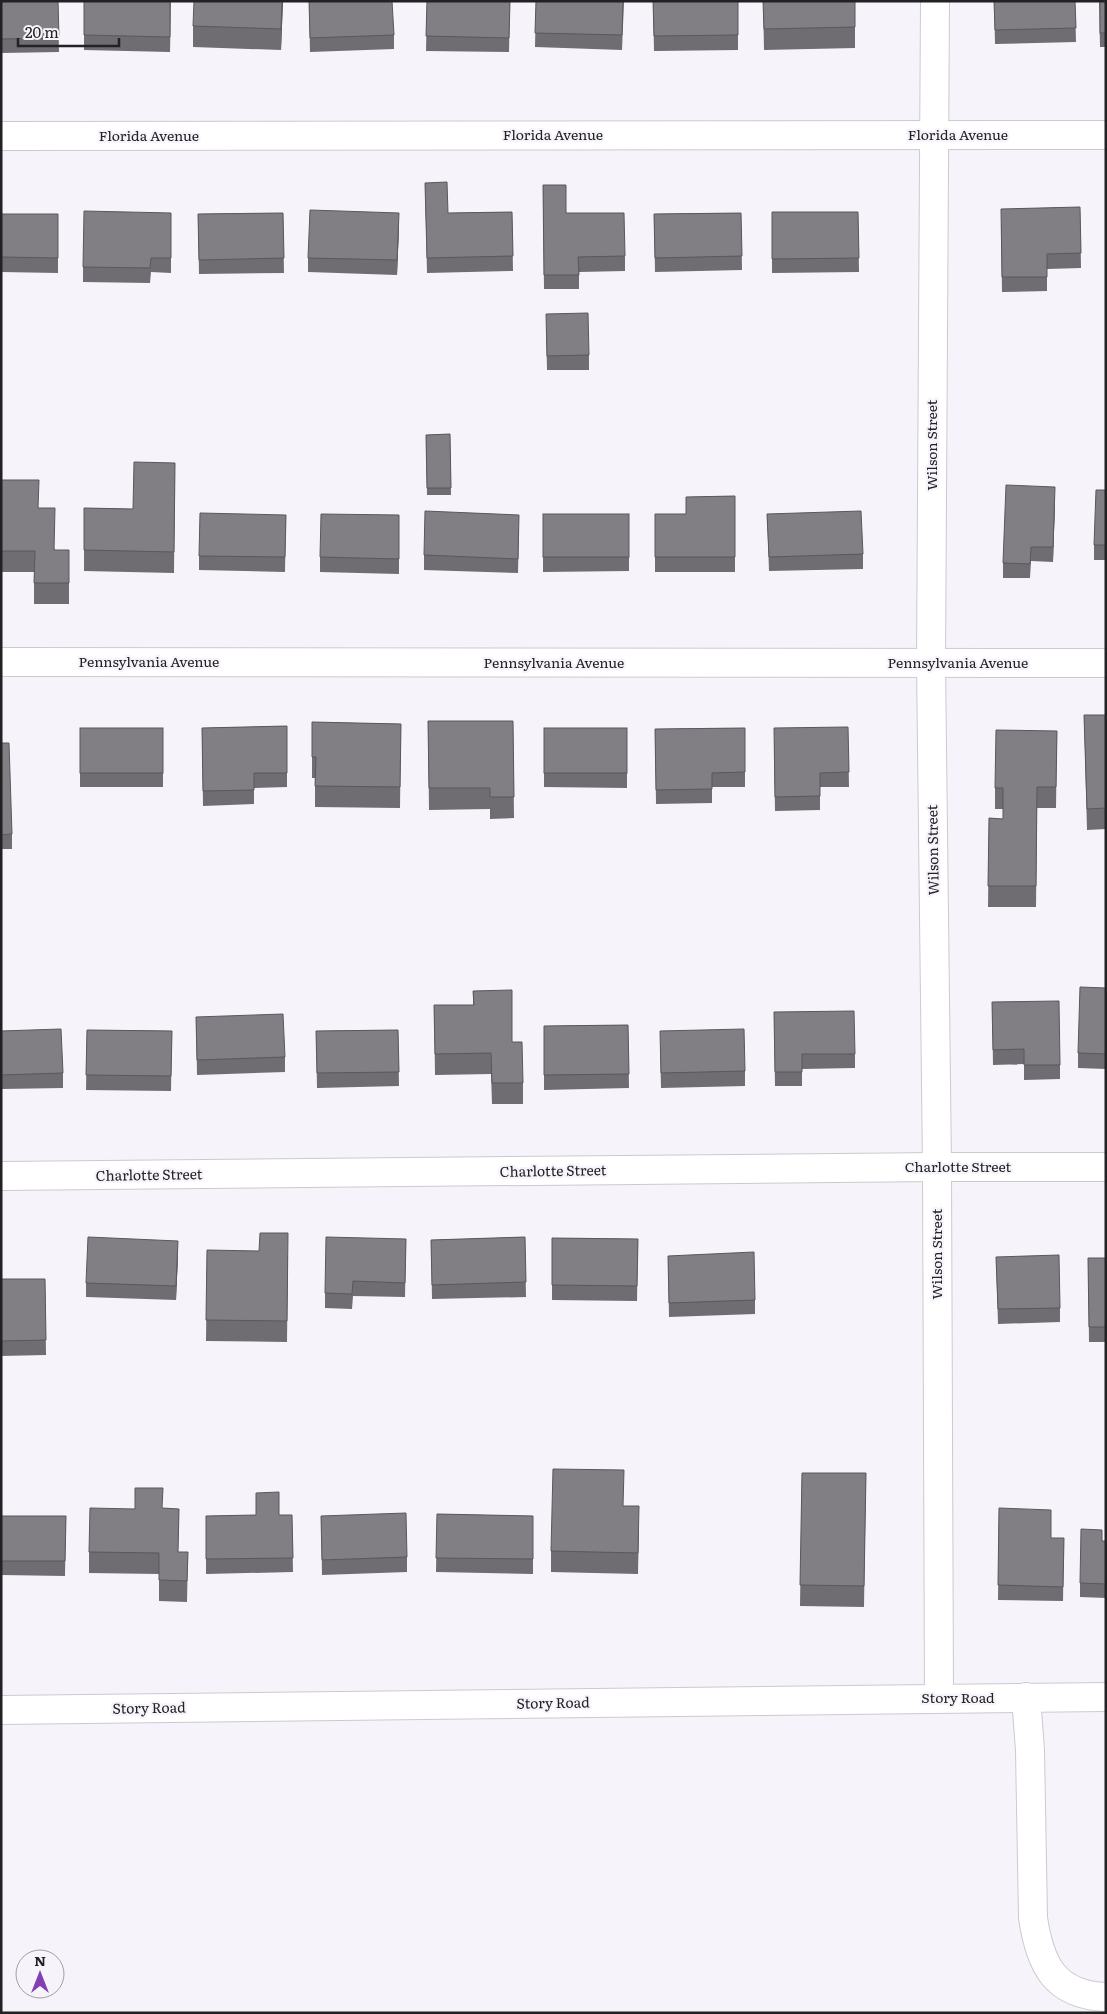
<svg xmlns="http://www.w3.org/2000/svg" width="1107" height="2014" font-family="Literata,serif">
	<style>
		.lines { fill: none; stroke-linecap: round; stroke-linejoin: round }
		.minor-casing { stroke: #cdc9d0; stroke-width: 30 }
		.minor { stroke: #fff; stroke-width: 28 }
		.wall { fill: #6f6c72 }
		.shaded-wall { fill: #5a585c }
		.building { fill: #817e84; stroke: #5a585c }
		.labels { text-anchor: middle; stroke-width: 4.5; stroke-linejoin: round; paint-order: stroke }
		.street-label { font-size: 14px; fill: #222123; stroke: #f7f3fa }
	</style>
	<rect width="100%" height="100%" fill="#f7f3fa"/>
	<g class="lines">
		<g class="minor-casing">
			<g id="minor">
				<path d="M935,1L931,663L937,1167L939,1698"/>
				<path d="M1,136L1106,135"/>
				<path d="M1,662L1106,663"/>
				<path d="M1,1176L937,1167H1106"/>
				<path d="M1026,1697L1030,1750L1033,1918C1040,1964 1054,1995 1106,1997"/>
				<path d="M1,1710L1106,1697"/>
			</g>
		</g>
		<use href="#minor" class="minor"/>
	</g>
	<g class="wall">
		<path d="M1,1H58L59,52L1,53Z"/>
		<path d="M84,1H171L170,52L84,50Z"/>
		<path d="M283,1L281,50L193,47V26Z"/>
		<path d="M309,1L394,35V49L310,52Z"/>
		<path d="M427,1H510L509,52L426,51Z"/>
		<path d="M536,1H624L622,50L535,47Z"/>
		<path d="M653,1H738V50L654,51Z"/>
		<path d="M763,1H855V48L764,50Z"/>
		<path d="M994,1H1075L1076,42L995,44Z"/>
		<path d="M1099,1H1106V47H1100Z"/>
		<path d="M425,183L448,213L512,212L513,271L427,273Z"/>
		<path d="M543,185L566,213L625,256V271L579,272V289H544Z"/>
		<path d="M1080,207L1081,268L1047,269V291L1002,292L1001,223Z"/>
		<path d="M772,212H858L859,272L772,273Z"/>
		<path d="M171,213V273L151,272L150,283L83,282V267Z"/>
		<path d="M283,213L284,273L199,274L198,214Z"/>
		<path d="M741,213L742,270L655,272L654,214Z"/>
		<path d="M1,214H58V273L1,272Z"/>
		<path d="M399,227L397,275L308,272V258Z"/>
		<path d="M546,328L589,355V370H547Z"/>
		<path d="M450,434L451,495H427L426,435Z"/>
		<path d="M175,463L174,573L84,571V508L133,509Z"/>
		<path d="M1,480L39,508L55,550H69V604H34V572H1Z"/>
		<path d="M1106,490V560H1094V545Z"/>
		<path d="M735,496V572H655V514H686V497Z"/>
		<path d="M1055,501L1053,562L1031,561L1030,578H1003V563Z"/>
		<path d="M543,514H629V571L543,572Z"/>
		<path d="M767,514L863,554V569L769,571Z"/>
		<path d="M286,515L285,572L199,570V556Z"/>
		<path d="M399,515V574L320,572V557Z"/>
		<path d="M519,529L518,573L424,570V555Z"/>
		<path d="M1084,715H1106V829L1087,830Z"/>
		<path d="M428,721H513L514,818L490,819V809L429,810Z"/>
		<path d="M312,722L401,724L400,808L315,807V778H312Z"/>
		<path d="M287,726V787L254,788V804L203,806L202,728Z"/>
		<path d="M848,727L849,787H820V810L775,811L774,742Z"/>
		<rect x="80" y="728" width="83" height="59"/>
		<path d="M544,728H627V788L544,787Z"/>
		<path d="M745,728V787H712V803L656,804L655,729Z"/>
		<path d="M1057,731L1056,808H1037L1036,907H988L989,818L1003,819V809H995V788Z"/>
		<path d="M1,743L12,834V849H1Z"/>
		<path d="M1106,988V1069L1078,1068V1053Z"/>
		<path d="M473,991L512,1042L523,1083V1104H492L491,1074L435,1075L434,1005H473Z"/>
		<path d="M992,1002L1060,1065V1079L1024,1080V1064L993,1065Z"/>
		<path d="M774,1012L855,1054V1068L802,1069V1086H775Z"/>
		<path d="M196,1017L285,1057V1072L197,1075Z"/>
		<path d="M628,1025L629,1088L544,1090V1026Z"/>
		<path d="M87,1030L172,1031L171,1091L86,1090Z"/>
		<path d="M398,1030L399,1086L317,1088L316,1031Z"/>
		<path d="M1,1031L63,1073V1088L1,1089Z"/>
		<path d="M660,1045L745,1071V1086L661,1088Z"/>
		<path d="M525,1237L526,1297L432,1299L431,1240Z"/>
		<path d="M552,1238L638,1239L637,1301L552,1300Z"/>
		<path d="M406,1239L405,1297L353,1296L352,1309L325,1308V1293Z"/>
		<path d="M207,1250L288,1255L287,1342L206,1341Z"/>
		<path d="M178,1255L176,1300L86,1297V1283Z"/>
		<path d="M668,1256L755,1300V1314L669,1317Z"/>
		<path d="M996,1257L1060,1308V1322L998,1324Z"/>
		<path d="M1088,1258H1106V1342H1089Z"/>
		<path d="M1,1279H45L46,1355L1,1356Z"/>
		<path d="M802,1473H866L864,1607L800,1606Z"/>
		<path d="M624,1506L639,1527L638,1574L551,1572V1551Z"/>
		<path d="M163,1508L179,1509L178,1552H188L187,1602L159,1601V1574L89,1573V1552L135,1509Z"/>
		<path d="M999,1508L1051,1538H1064L1063,1601L998,1600Z"/>
		<path d="M437,1514L533,1516V1574L436,1572Z"/>
		<path d="M292,1515L293,1572L206,1574V1516Z"/>
		<path d="M1,1516H66L65,1576L1,1575Z"/>
		<path d="M321,1516L407,1557V1572L322,1575Z"/>
		<path d="M1102,1541H1106V1598L1080,1597V1583Z"/>
	</g>
	<g class="shaded-wall">
		<path d="M282,1H283L281,50V29Z"/>
		<path d="M399,213V227L397,275V260Z"/>
		<path d="M1055,487V501L1053,562V547Z"/>
		<path d="M178,1241V1255L176,1300V1286Z"/>
	</g>
	<g class="building">
		<path d="M1,1H58L59,38L1,39Z"/>
		<path d="M84,1H170V37L84,35Z"/>
		<path d="M194,1H282L281,29L193,26Z"/>
		<path d="M309,1H392L394,35L310,38Z"/>
		<path d="M427,1H510L509,38L426,36Z"/>
		<path d="M536,1H623L622,35L535,33Z"/>
		<path d="M653,1H738V35L654,36Z"/>
		<path d="M763,1H855V27L764,29Z"/>
		<path d="M994,1H1075L1076,28L995,30Z"/>
		<rect x="1100" y="1" width="6" height="32"/>
		<path d="M447,182L448,213L512,212L513,256L427,258L425,183Z"/>
		<path d="M543,185H566V213H624L625,256L578,257L579,275H544Z"/>
		<path d="M1080,207L1081,253L1047,254V277H1002L1001,209Z"/>
		<path d="M310,210L399,213L397,260L308,258Z"/>
		<path d="M84,211L171,213V258H151L150,268L83,267Z"/>
		<path d="M772,212H858L859,258L772,259Z"/>
		<path d="M283,213L284,258L199,260L198,214Z"/>
		<path d="M741,213L742,256L655,258L654,214Z"/>
		<path d="M1,214H58V258L1,257Z"/>
		<path d="M588,313L589,355L547,356L546,314Z"/>
		<path d="M450,434L451,488H427L426,435Z"/>
		<path d="M134,462L175,463L174,552L84,550V508L133,509Z"/>
		<path d="M1,480H39L38,508H55L54,550H69V583H34L35,551H1Z"/>
		<path d="M1006,485L1055,487L1053,547H1031L1030,564L1003,563Z"/>
		<path d="M1096,490H1106V545H1094Z"/>
		<path d="M735,496V557H655V514H686V497Z"/>
		<path d="M425,511L519,515L518,559L424,555Z"/>
		<path d="M861,511L863,554L769,557L767,514Z"/>
		<path d="M200,513L286,515L285,557L199,556Z"/>
		<path d="M321,514L399,515V559L320,557Z"/>
		<rect x="543" y="514" width="86" height="43"/>
		<path d="M1084,715H1106V808L1087,809Z"/>
		<path d="M428,721H513L514,797H490V788H429Z"/>
		<path d="M312,722L401,724L400,787L315,786L316,757H312Z"/>
		<path d="M287,726V773H254V790L203,791L202,728Z"/>
		<path d="M848,727L849,772L820,773V796L775,797L774,728Z"/>
		<rect x="80" y="728" width="83" height="45"/>
		<rect x="544" y="728" width="83" height="45"/>
		<path d="M745,728V772L712,773V789L656,790L655,729Z"/>
		<path d="M996,730L1057,731L1056,787H1037L1036,886H988L989,818L1003,819V788H995Z"/>
		<path d="M1,743H9L12,834L1,835Z"/>
		<path d="M1080,987L1106,988V1054L1078,1053Z"/>
		<path d="M512,990V1042H522L523,1083H492L491,1053L435,1054L434,1005H474L473,991Z"/>
		<path d="M1059,1001L1060,1065H1024V1049L993,1050L992,1002Z"/>
		<path d="M854,1011L855,1054H802V1072H775L774,1012Z"/>
		<path d="M283,1014L285,1057L197,1060L196,1017Z"/>
		<path d="M628,1025L629,1074L544,1075V1026Z"/>
		<path d="M61,1029L63,1073L1,1075V1031Z"/>
		<path d="M744,1029L745,1071L661,1073L660,1031Z"/>
		<path d="M87,1030L172,1031L171,1076L86,1075Z"/>
		<path d="M398,1030L399,1072L317,1073L316,1031Z"/>
		<path d="M260,1233H288L287,1321L206,1320L207,1250L259,1251Z"/>
		<path d="M88,1237L178,1241L176,1286L86,1283Z"/>
		<path d="M326,1237L406,1239L405,1283L353,1281L352,1294L325,1293Z"/>
		<path d="M525,1237L526,1282L432,1285L431,1240Z"/>
		<path d="M552,1238L638,1239L637,1286L552,1285Z"/>
		<path d="M754,1252L755,1300L669,1303L668,1256Z"/>
		<path d="M1059,1255L1060,1308L998,1309L996,1257Z"/>
		<path d="M1088,1258H1106V1327H1089Z"/>
		<path d="M1,1279H45L46,1340L1,1341Z"/>
		<path d="M553,1469L624,1470L623,1506H639L638,1553L551,1551Z"/>
		<path d="M802,1473H866L864,1586L800,1585Z"/>
		<path d="M135,1488H163L162,1508L179,1509L178,1552H188L187,1581L159,1580V1553L89,1552L90,1508L135,1509Z"/>
		<path d="M279,1492V1515H292L293,1558L206,1559V1516L256,1515V1493Z"/>
		<path d="M999,1508L1051,1510V1538H1064L1063,1587L998,1585Z"/>
		<path d="M406,1513L407,1557L322,1560L321,1516Z"/>
		<path d="M437,1514L533,1516V1559L436,1558Z"/>
		<path d="M1,1516H66L65,1561H1Z"/>
		<path d="M1081,1529L1102,1530V1541H1106V1584L1080,1583Z"/>
	</g>
	<g class="labels">
		<g class="street-label">
			<text x="553" y="140">Florida Avenue</text>
			<text x="958" y="140">Florida Avenue</text>
			<text x="149" y="141">Florida Avenue</text>
			<text transform="translate(932 445) rotate(-90)" y="5">Wilson Street</text>
			<text x="149" y="667">Pennsylvania Avenue</text>
			<text x="554" y="668">Pennsylvania Avenue</text>
			<text x="958" y="668">Pennsylvania Avenue</text>
			<text transform="translate(933 850) rotate(-91)" y="5">Wilson Street</text>
			<text x="958" y="1172">Charlotte Street</text>
			<text transform="translate(553 1171) rotate(-1)" y="5">Charlotte Street</text>
			<text transform="translate(149 1175) rotate(-1)" y="5">Charlotte Street</text>
			<text transform="translate(937 1254) rotate(-90)" y="5">Wilson Street</text>
			<text x="958" y="1703">Story Road</text>
			<text transform="translate(553 1703) rotate(-1)" y="5">Story Road</text>
			<text transform="translate(149 1708) rotate(-1)" y="5">Story Road</text>
		</g>
	</g>
	<rect width="1107" height="2014" fill="none" stroke="#222123" stroke-width="5"/>
	<g transform="translate(40 1974)"><circle r="24" fill="#f7f3fa" stroke="#a29fa4"/>
	<path d="M0-4L9 19L0 12L-9 19Z" fill="#823eb2"/>
	<text y="-8" font-size="14" font-weight="bold" text-anchor="middle" fill="#222123">N</text>
	</g>
	<path d="M18 38v8h101v-8" fill="none" stroke="#222123" stroke-width="2.5"/>
	<text x="25" y="38" font-size="15" fill="#222123" stroke="#f7f3fa" stroke-width="4" paint-order="stroke">20 m</text>
</svg>
